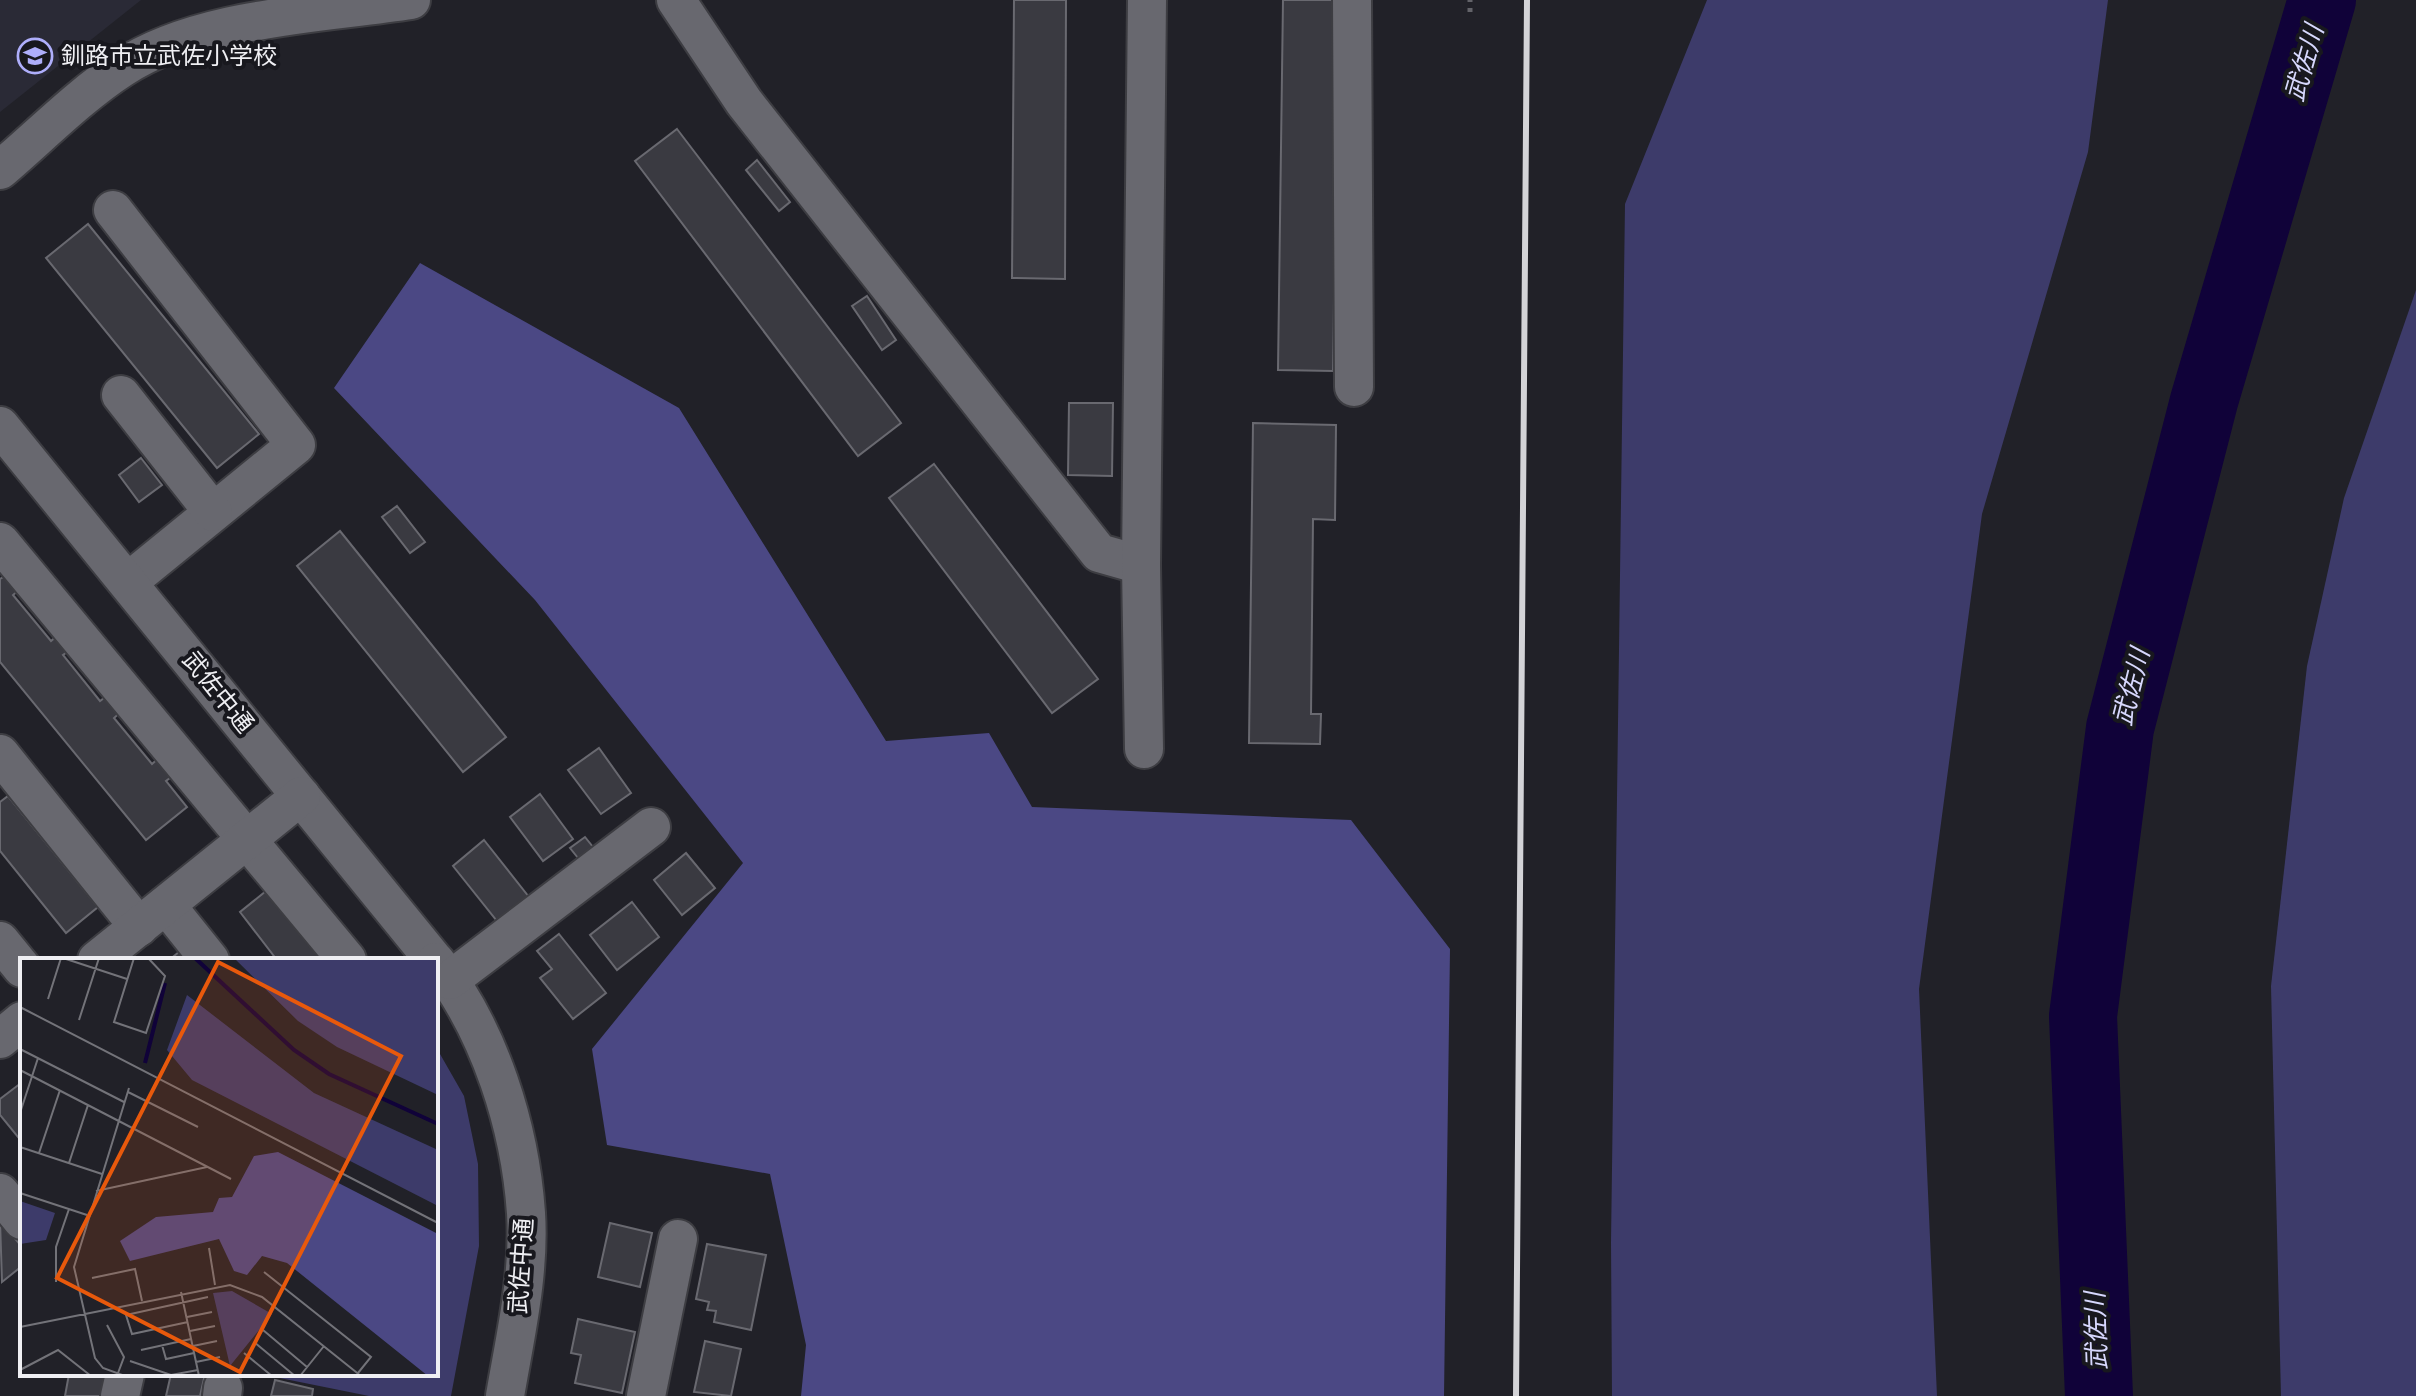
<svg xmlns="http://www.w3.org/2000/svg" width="2416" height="1396" font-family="Commissioner,'Noto Sans JP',sans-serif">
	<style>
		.built { fill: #2a2a36 }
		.green { fill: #3d3b6a }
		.forest { fill: #4b4884 }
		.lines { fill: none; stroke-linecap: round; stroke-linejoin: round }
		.river { stroke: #100239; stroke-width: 68 }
		.building { fill: #3a3a41; stroke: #696970; stroke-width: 2 }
		.minor-casing { stroke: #3d3d42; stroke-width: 42 }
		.path { stroke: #636369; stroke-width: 5; stroke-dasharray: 4 6; stroke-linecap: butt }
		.minor { stroke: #68686f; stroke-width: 38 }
		.rail { stroke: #d3d3d7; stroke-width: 6 }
		.labels { text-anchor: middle; stroke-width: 8; stroke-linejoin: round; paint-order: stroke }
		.poi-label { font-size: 24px; fill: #efeff3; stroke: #18181e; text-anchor: start }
		.street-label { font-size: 24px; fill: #efeff3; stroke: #18181e }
		.water-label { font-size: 26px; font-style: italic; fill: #d7d8fd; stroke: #18181e }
		.inset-river { fill: none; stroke: #100239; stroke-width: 4 }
		.inset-road { fill: none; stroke: #737379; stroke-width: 2 }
		.view { fill: #e8590c; fill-opacity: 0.15; stroke: #e8590c; stroke-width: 4 }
		.inset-edge { fill: none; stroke: #efeff3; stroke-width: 4 }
	</style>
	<rect width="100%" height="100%" fill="#212128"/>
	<path class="built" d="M0,0H141L0,112Z"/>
	<g class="green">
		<path d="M1707,0H2108L2088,152L1982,514L1919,989L1937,1396H1612L1611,1242L1625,204Z"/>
		<path d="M2416,290V1396H2281L2271,986L2307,666L2344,498Z"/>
		<path d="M436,1047L464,1096L478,1164L479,1246L451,1396H369L260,1374H436Z"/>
	</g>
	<path class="forest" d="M420,263L679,408L886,741L989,733L1032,807L1351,820L1450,949L1444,1396H801L806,1345L770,1174L607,1145L592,1049L743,863L535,600L334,388Z"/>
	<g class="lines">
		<path class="river" d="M2099,1396L2083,1016L2120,728L2204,401L2322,0"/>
	</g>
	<g class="building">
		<path d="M1014,0H1066L1065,279L1012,278Z"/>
		<path d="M1283,0H1338L1333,371L1278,370Z"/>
		<path d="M677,129L901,423L858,456L635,161Z"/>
		<path d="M757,160L790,202L779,211L746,170Z"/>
		<path d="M88,224L259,434L217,468L46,258Z"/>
		<path d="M867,296L896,340L882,350L852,306Z"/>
		<path d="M1069,403H1113L1112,476L1068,475Z"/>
		<path d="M1253,423L1336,425L1335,520L1313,519L1311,714H1321L1320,744L1249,743Z"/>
		<path d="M141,458L162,485L139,502L119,475Z"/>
		<path d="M934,464L1098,679L1052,713L889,498Z"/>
		<path d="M397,506L425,542L410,553L382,517Z"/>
		<path d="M340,531L506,737L463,772L297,566Z"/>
		<path d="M9,574L20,589L13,595L51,641L58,635L70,650L63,655L100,701L109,694L123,710L114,718L152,764L160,757L174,775L166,781L187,807L146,840L0,662V579Z"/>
		<path d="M599,748L631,793L601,814L568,770Z"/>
		<path d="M540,794L573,839L543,861L510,817Z"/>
		<path d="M8,796L98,907L66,933L0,851V802Z"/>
		<path d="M585,837L593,847L578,858L570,848Z"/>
		<path d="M484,840L529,897L497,921L453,866Z"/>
		<path d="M686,853L715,888L682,915L654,880Z"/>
		<path d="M271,887L328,960H277L240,912Z"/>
		<path d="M632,902L659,937L617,970L590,935Z"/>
		<path d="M559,934L606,993L573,1019L540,978L552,969L537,951Z"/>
		<path d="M184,948L193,960H169Z"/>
		<path d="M21,1083L22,1084V1142L0,1115V1099Z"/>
		<path d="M0,1220L22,1247V1266L2,1282Z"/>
		<path d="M610,1223L652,1233L640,1287L598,1277Z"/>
		<path d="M707,1244L766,1255L751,1330L714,1322L716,1311L707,1310L709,1302L696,1299Z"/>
		<path d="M578,1319L635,1332L622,1393L575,1383L581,1355L571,1353Z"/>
		<path d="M705,1341L741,1349L731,1396L694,1392Z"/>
		<path d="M69,1374H108L103,1396H65Z"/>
		<path d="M171,1374H205L200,1396H166Z"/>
		<path d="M275,1380L313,1389L312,1396H271Z"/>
	</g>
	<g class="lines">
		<g class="minor-casing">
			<g id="minor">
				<path d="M676,0L744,102L1099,553L1141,565"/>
				<path d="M1352,0L1354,387"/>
				<path d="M0,170C40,136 79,96 122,68C199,17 321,14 411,0"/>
				<path d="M113,210L296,445L128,582"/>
				<path d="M121,395L213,512"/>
				<path d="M0,426L434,960"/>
				<path d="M0,542L347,960"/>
				<path d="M1144,749L1141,565L1147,0"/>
				<path d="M0,754L139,927"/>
				<path d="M166,905L210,960"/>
				<path d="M0,941L22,968"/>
				<path d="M97,960L301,796"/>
				<path d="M436,962C490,1031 520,1127 526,1213C530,1274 515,1337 505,1396"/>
				<path d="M450,980L651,827"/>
				<path d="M0,1039L22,1021"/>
				<path d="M0,1193L22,1220"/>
				<path d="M120,1396L125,1374"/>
				<path d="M222,1396L223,1388"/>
				<path d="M646,1396L678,1239"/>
			</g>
		</g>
		<path class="path" d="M1470,12V0"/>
		<use href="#minor" class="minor"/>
		<path class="rail" d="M1516,1396L1527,0"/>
	</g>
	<defs>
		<g id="school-ring" transform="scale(1.8)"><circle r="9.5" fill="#18181e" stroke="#aeaefa" stroke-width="1.5"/><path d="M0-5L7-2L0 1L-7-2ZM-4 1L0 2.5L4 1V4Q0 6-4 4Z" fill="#aeaefa"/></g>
	</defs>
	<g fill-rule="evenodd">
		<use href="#school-ring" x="35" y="56"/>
	</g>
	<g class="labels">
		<g class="poi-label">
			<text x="61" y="64">釧路市立武佐小学校</text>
		</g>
		<g class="street-label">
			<text transform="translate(218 692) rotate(51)" y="8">武佐中通</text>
			<text transform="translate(521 1266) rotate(-86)" y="8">武佐中通</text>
		</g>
		<g class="water-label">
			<text transform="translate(2304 63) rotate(-74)" y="9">武佐川</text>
			<text transform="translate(2131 687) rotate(-76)" y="9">武佐川</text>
			<text transform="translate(2096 1331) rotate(-92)" y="9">武佐川</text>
		</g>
	</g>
	<g transform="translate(20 958)">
		<rect width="418" height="418" fill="#212128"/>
		<path d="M214,0H418V137L317,89L278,63ZM167,37L294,135L418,192V248L172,122L147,92ZM0,243L35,255L26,282L0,286ZM212,333L252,356L210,408L193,335Z" fill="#3d3b6a"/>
		<path d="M258,194L418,276V418H408L267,305L242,298L227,317L214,313L199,281L110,303L100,283L136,259L193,254L199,240L212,239L234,198Z" fill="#4b4884"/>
		<path class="inset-river" d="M175,0L274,92L309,116L418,166M125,105L145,25"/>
		<path class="inset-road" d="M43,0L107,21M114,0L94,64L126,75L145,18L128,0M28,41L41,0M0,49L418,265M59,62L79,0M0,91L104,144M0,112L211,221M108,134L178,169M0,155L18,100M0,189L82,216M19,195L40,132M49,205L68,147M76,233L187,209M0,235L67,257M189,290L195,327M244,314L351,399L338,415M72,320L115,311L122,343M36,324V289L49,251M161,334L179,418M167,359L192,354M168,364L112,376L106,357L188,339M87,367L104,399L98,415M0,369L210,327L242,339L341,418M243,372L287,409M170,373L195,368M234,384L275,418M142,387L146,401L174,395M173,388L197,383M121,392L171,381M224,395L252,418M110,403L151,417L178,412M176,404L200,399M0,412L38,392L71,418M105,418L83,410L75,400L54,309L109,130M280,418L304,388"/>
		<path class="view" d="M198,4L381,98L220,414L37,320Z"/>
		<rect width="418" height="418" class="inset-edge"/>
	</g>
</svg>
